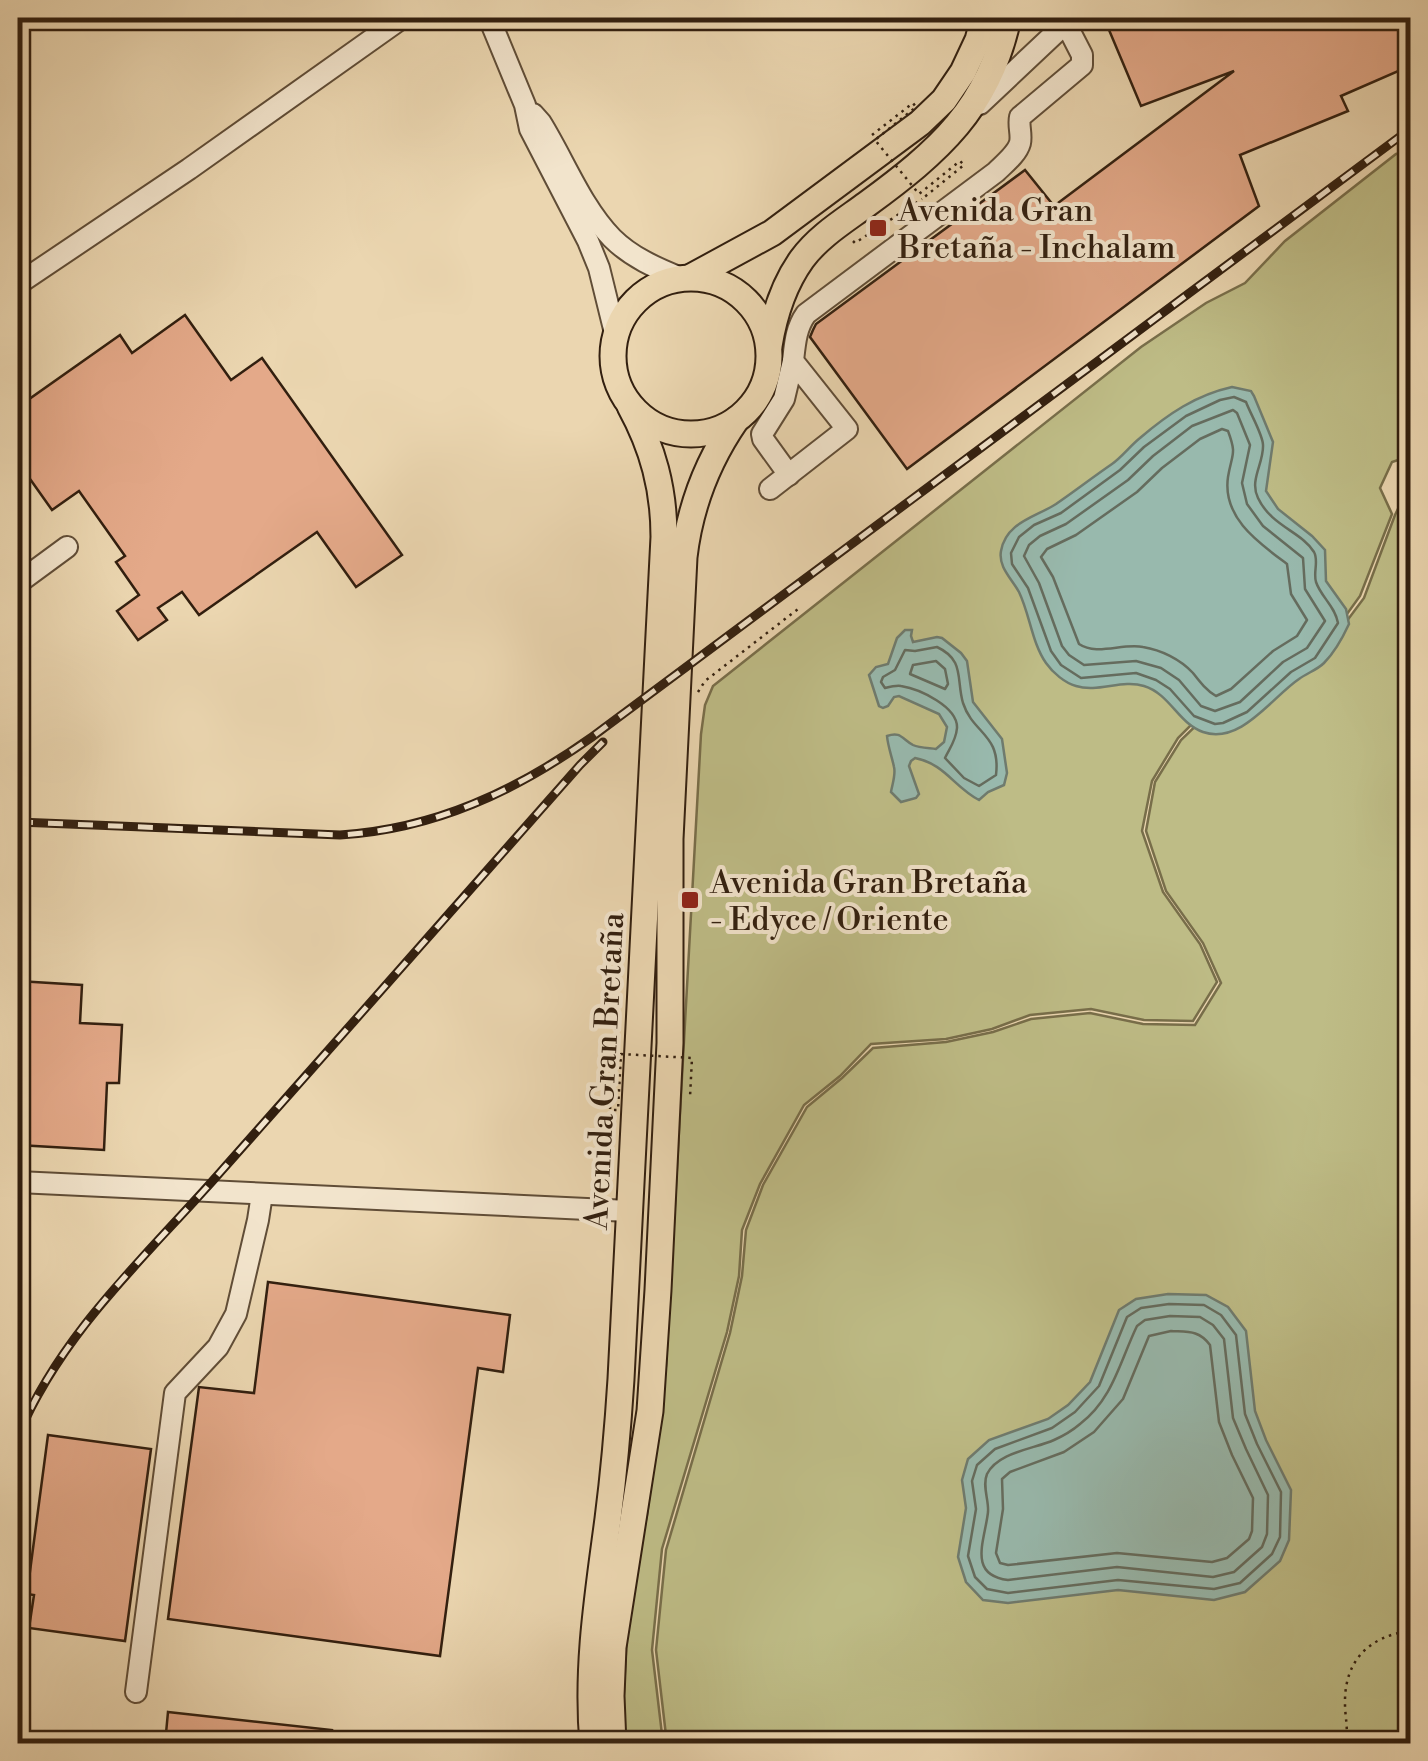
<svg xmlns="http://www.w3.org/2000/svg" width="1428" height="1761" font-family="'Libre Bodoni',serif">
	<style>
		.green { fill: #bebc86; stroke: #786e4a; stroke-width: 2.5 }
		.water { fill: #98b9ad; stroke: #6f7b6e; stroke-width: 2.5 }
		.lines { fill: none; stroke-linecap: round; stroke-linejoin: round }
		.shore { stroke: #656c5e; stroke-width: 2.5 }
		.building { fill: #e4a989; stroke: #321f0f; stroke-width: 2.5 }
		.minor-casing { stroke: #604d37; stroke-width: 24 }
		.major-casing { stroke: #321f0f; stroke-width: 29 }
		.path { stroke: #321f0f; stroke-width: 2.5; stroke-dasharray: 2.5 5; stroke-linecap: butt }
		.minor { stroke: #f2e4cc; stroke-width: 20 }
		.major { stroke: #ebd6b0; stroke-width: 25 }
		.rail-casing { stroke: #321f0f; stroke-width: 9 }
		.rail { stroke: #f2e4cc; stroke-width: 5; stroke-dasharray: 15; stroke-linecap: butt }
		.path-bridge { stroke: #321f0f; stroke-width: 2.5; stroke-dasharray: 2.5 5; stroke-linecap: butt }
		.poi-dot { fill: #8f2418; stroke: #f2e4cc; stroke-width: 4 }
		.labels { text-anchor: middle; stroke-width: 8; stroke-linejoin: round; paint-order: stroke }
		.poi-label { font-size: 32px; fill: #321f0f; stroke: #f2e4cc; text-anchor: start }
		.street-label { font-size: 32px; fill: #321f0f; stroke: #f2e4cc }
	</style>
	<rect width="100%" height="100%" fill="#ebd6b0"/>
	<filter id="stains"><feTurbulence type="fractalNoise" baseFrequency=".002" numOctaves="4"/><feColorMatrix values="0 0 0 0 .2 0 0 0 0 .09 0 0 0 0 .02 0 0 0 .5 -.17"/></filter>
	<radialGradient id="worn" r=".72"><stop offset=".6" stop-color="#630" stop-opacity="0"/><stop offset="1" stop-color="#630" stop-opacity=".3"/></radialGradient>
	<g class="green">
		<path d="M1410,151V456L1392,462L1380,488L1392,514L1360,596L1321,650L1209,707L1178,738L1152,781L1142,831L1163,892L1200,944L1217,982L1193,1021L1144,1020L1091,1009L1030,1015L992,1029L946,1039L871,1044L840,1076L804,1105L760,1184L742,1230L739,1276L727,1332L662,1549L652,1650L663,1743H628L622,1726L627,1634L633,1583L647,1515L666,1366L701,734L705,705L713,686L1141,347L1206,303L1245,283L1285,241L1396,154Z"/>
		<path d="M1410,484V1743L667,1744L656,1650L666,1550L730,1333L742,1276L746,1230L763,1185L807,1107L842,1078L873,1048L946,1042L993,1032L1031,1019L1090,1013L1143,1024L1195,1025L1221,983L1203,943L1166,891L1146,831L1155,782L1181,740L1212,710L1323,653L1364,598L1395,515Z"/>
	</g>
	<g class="water">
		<path d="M1232,387L1251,391L1254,396L1273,442L1266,491L1278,509L1312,536L1325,550L1326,581L1346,609L1349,624C1343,637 1335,652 1324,663C1317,670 1307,673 1299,679C1272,697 1241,745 1203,732C1178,723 1170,694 1144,686C1122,679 1098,693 1076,686C1065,683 1053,673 1046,663C1032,643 1030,615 1019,592C1012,579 998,567 1001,551C1006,522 1036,517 1056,504C1075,491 1093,477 1112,464C1122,457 1130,446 1140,438C1168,414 1196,395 1232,387Z"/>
		<path d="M905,630H912L911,636L913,642L937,637L942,638L961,653L967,661L973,702L1002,739L1007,773L1004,785L988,792L979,800C954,787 945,764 915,758L911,761L909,766L919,794L916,798L901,802L891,792C892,785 896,775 894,767C892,757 888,747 887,736C901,731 902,739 913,745C919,748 929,748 936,749L944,742L947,727L939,714L899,696L894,697L888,706L883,708L879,706L869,675L876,667L888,664L897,638Z"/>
		<path d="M1168,1294L1206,1295L1228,1307L1246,1331L1255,1411L1266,1440L1291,1490L1289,1540L1280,1561L1245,1592L1214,1600L1118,1590L1008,1603L983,1600L966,1582L958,1557L966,1508L962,1480L968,1459L989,1440L1048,1419L1068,1405L1090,1382L1119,1310L1136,1299Z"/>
	</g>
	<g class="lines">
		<g class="shore">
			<path d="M1234,397L1246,402C1250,413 1263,435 1263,445C1264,463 1249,480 1258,498C1271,526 1302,532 1314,552C1319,561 1313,572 1316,582C1321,597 1335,606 1338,623L1315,658L1291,672L1247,712L1223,723L1215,724L1194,716L1170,689L1156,680L1136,673L1081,678L1061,665L1051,651L1028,588L1012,564L1011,553L1019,537L1034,525L1061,513L1120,470L1144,447L1186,416L1220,400Z"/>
			<path d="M1233,410L1237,413L1250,445L1242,483L1247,504L1263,526L1303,558L1305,589L1325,621L1307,648L1283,662L1240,702L1215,711L1201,706L1179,680L1161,668L1136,661L1084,665L1069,655L1062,646L1039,583L1024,556L1029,545L1040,536L1066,524L1128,480L1153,456L1192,426Z"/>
			<path d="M1222,429L1228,431C1237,455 1232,453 1228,477C1222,518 1259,543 1287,564L1291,594L1307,620L1297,636L1273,651L1231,689L1216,696C1206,690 1200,682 1193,673C1180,659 1161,650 1143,647C1122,643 1097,656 1079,644L1053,577L1041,557L1047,549L1076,535L1137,492L1162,468L1200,439Z"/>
			<path d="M937,647C965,660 956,679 963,703C973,734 1001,734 996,775L979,786L964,778L945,758C949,749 956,741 957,728C958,707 920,689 901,686C897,685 889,687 885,688L881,682L883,677L895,670L905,650L915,651Z"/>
			<path d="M936,661L945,669L948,684L945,689L910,674L913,665Z"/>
			<path d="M1169,1304L1204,1305L1221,1315L1236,1335L1245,1414L1257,1444L1281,1492L1280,1537L1272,1554L1240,1583L1214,1589L1118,1580L1008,1593L987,1589L975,1577L968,1556L976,1509L972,1481L977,1465L995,1449L1052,1428L1075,1412L1099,1386L1127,1317L1141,1308Z"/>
			<path d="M1170,1316L1200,1317L1213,1325L1224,1339L1233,1418L1246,1449L1268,1495L1267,1534L1262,1547L1234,1572L1213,1577L1117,1567L1008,1580C967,1575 985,1540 988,1512C989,1500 982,1486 987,1474C998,1452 1034,1449 1054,1440C1063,1436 1073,1430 1080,1424C1113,1399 1120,1361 1137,1326L1145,1320Z"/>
			<path d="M1171,1331C1188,1332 1199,1330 1210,1345L1219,1422L1232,1455L1253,1498L1252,1531L1249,1539L1227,1558L1212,1562L1117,1553L1008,1565L1000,1563L996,1553L1003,1509L1002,1479L1010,1472L1064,1452L1094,1432L1123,1399L1149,1336Z"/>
		</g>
	</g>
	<g class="building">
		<path d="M1104,18H1410V66L1341,96L1348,111L1240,155L1259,206L907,469L810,337L813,330L816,324L1025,170L1054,206L1234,71L1141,106Z"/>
		<path d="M185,315L231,380L262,358L402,555L356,587L317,532L199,615L182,592L158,608L167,620L138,640L117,611L139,595L116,562L125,556L79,491L52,510L18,462V407L120,335L132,353Z"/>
		<path d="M18,981L82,985L80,1023L122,1025L119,1083H107L104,1150L18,1145Z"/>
		<path d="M268,1282L510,1315L503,1372L478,1368L440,1656L168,1619L199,1387L254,1393Z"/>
		<path d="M48,1435L151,1449L125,1641L29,1628L34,1595L27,1594Z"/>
		<path d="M168,1712L332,1730L331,1744H165Z"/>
	</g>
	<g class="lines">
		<g class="minor-casing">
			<g id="minor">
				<path d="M489,18L525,105L530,129L588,241L599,268L615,333"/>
				<path d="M980,104L1066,23"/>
				<path d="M533,114L541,123C564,160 581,206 612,238C631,257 656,268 681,278"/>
				<path d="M18,284L189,169L402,18"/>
				<path d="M789,475L763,439L762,434L784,399L793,361"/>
				<path d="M770,489L847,429L793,361C795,343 796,328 806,314L996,172C1004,164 1017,154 1020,143C1022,134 1018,126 1020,117L1082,65V55L1063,18"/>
				<path d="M18,583L67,547"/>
				<path d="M18,1182L629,1211"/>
				<path d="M136,1692L175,1393L218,1347L236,1314L258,1220L262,1194"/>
			</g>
		</g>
		<g class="major-casing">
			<g id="major">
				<path d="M691,277L772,233L920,123L944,100L963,72L978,40L984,18"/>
				<circle cx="691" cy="356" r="78"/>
				<path d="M769,346C774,315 784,284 802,259C819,236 844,221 867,204C938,152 989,108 1008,18"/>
				<path d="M593,1744C586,1668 598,1594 608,1519C614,1472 618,1426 621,1379L664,537C664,489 653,448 630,406"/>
				<path d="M613,1744L611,1696L613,1647L650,1411L658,1290L670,1043V839L684,557C690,506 707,462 736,420"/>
			</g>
		</g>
		<g class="path">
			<path d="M853,241L855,243L922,199"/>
			<path d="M698,692L705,681L798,609"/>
			<path d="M612,1054L618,1016"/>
			<path d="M1345,1744C1349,1730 1345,1718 1345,1704C1344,1661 1369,1636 1410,1631"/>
		</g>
		<use href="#minor" class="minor"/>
		<use href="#major" class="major"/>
		<g class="rail-casing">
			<g id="rail">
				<path d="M18,822L340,835C435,829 516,791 592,737L1410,129"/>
				<path d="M18,1436C63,1329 149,1254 224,1168C343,1034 462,899 580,765L603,742"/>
			</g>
		</g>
		<use href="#rail" class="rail"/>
		<g class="path-bridge">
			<path d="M872,135L913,103L916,107L875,140L919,194L960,161L964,165L922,199"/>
			<path d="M612,1054L610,1110H618L621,1054L692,1058L690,1097"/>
		</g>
	</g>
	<g class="poi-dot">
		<rect x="868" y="218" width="20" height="20" rx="5"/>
		<rect x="680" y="890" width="20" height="20" rx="5"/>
	</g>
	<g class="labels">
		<g class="poi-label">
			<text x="898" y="221">Avenida Gran<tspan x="898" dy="37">Bretaña - Inchalam</tspan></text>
			<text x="710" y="893">Avenida Gran Bretaña<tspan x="710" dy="37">- Edyce / Oriente</tspan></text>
		</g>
		<g class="street-label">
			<text transform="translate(604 1071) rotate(-87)" y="11">Avenida Gran Bretaña</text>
		</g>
	</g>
	<rect width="1428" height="1761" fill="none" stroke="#ebd6b0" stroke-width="60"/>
	<rect x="20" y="20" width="1388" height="1721" fill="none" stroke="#321f0f" stroke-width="5"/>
	<rect x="30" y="30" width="1368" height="1701" fill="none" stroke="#321f0f" stroke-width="2.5"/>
	<rect width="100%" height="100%" filter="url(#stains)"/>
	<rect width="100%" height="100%" fill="url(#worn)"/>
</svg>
